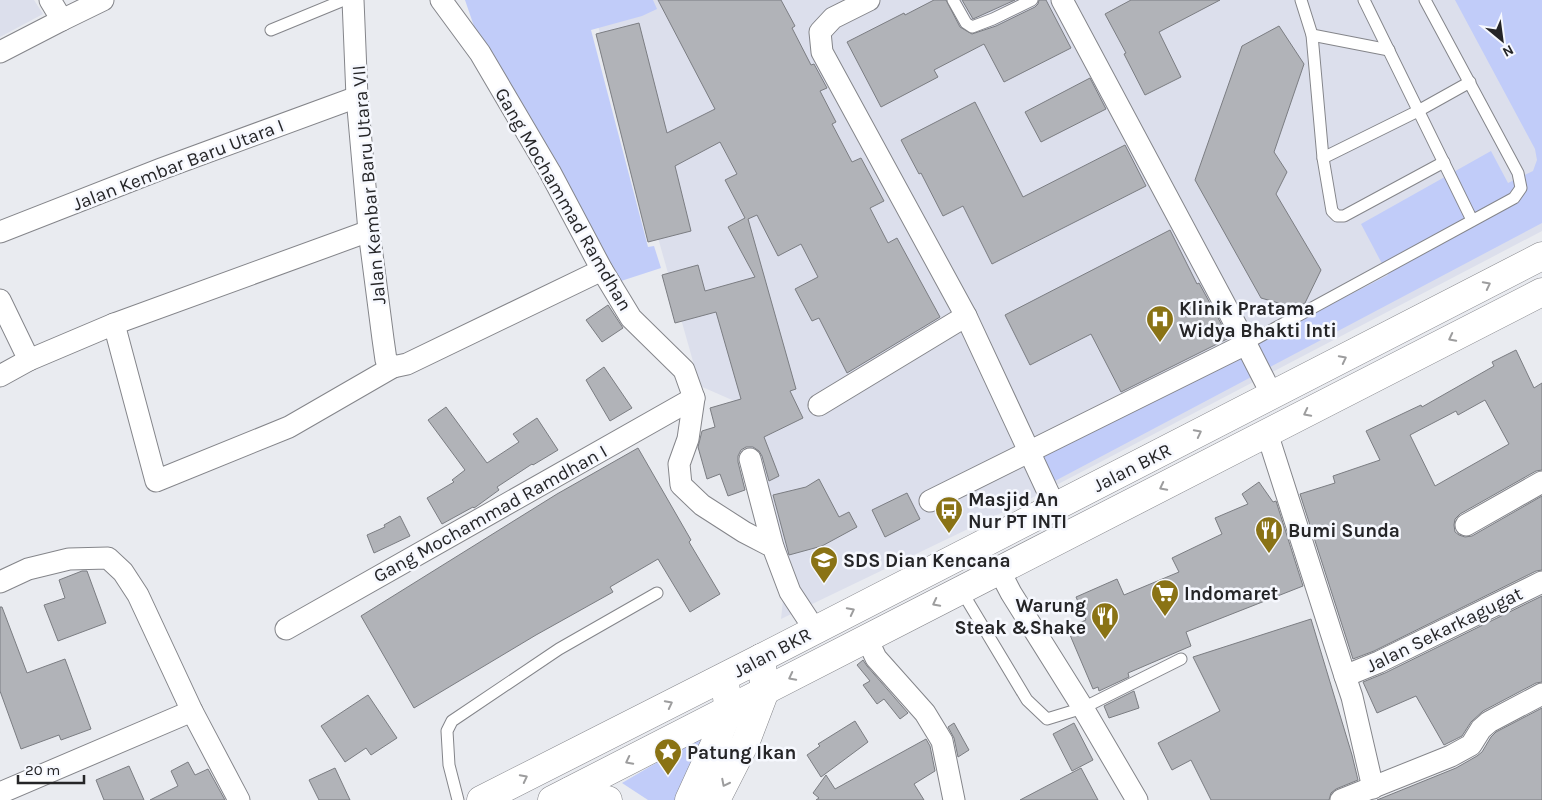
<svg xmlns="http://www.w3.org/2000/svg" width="1542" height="800" font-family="Karla,sans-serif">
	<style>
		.built { fill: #dcdfec }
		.green { fill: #c1ccf9 }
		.building { fill: #b1b3b8; stroke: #7b7d82; fill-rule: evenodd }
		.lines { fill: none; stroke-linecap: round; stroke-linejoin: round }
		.service-casing { stroke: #84858a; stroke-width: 13 }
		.minor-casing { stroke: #84858a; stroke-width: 23 }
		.secondary-casing { stroke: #84858a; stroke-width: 29 }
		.primary-casing { stroke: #84858a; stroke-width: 29 }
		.service { stroke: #fff; stroke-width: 11 }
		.minor { stroke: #fff; stroke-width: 21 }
		.secondary { stroke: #fff; stroke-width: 28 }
		.primary { stroke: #fff; stroke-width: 28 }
		.oneway { stroke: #9d9d9e }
		.labels { text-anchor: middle; stroke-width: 5; stroke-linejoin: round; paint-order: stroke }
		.street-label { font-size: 19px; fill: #252527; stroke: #f6f8fe }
		.poi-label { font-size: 19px; font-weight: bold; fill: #252527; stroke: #f6f8fe; text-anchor: start }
	</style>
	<rect width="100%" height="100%" fill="#e9ebf0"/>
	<g class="built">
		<path d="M0,0H34L43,14L0,37Z"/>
		<path d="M624,0H1542V231L1022,503L781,619L785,581L769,525L739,403L700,386L594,12Z"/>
	</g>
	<g class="green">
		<path d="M465,0H653L657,9L642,16L591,30L648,247L654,246L661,268L618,282L478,38Z"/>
		<path d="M1455,0H1542V223L1053,482L1040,455L1388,275L1361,224L1491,151L1508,183L1533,171L1537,160L1535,149Z"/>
		<path d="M707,735L675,800H648L622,783L692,742Z"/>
	</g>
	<g class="building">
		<path d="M658,0H781L795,26L792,28L811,65L814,64L827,88L820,91L836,122L832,124L852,162L861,158L884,201L870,208L888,243L897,238L940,317L847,373L819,318L812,321L795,289L818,277L801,244L778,256L757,215L748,219L796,389L790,391L803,418L764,437L779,476L769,481L762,456L759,451L753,447H746L741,450L738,456V462L745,490L728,496L720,474L707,479L698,447L702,431L715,427L710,408L741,399L716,312L675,323L662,275L698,265L705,291L755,277L728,227L745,218L725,180L737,174L720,142L675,166L691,231L648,242L596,34L639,23L667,133L715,109Z"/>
		<path d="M934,0H946L960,27L972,34L996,26L1035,7L1038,4L1039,0H1046L1071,48L1004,82L984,44L934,70L938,77L881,107L847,42L904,13L905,15Z"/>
		<path d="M962,0H1015L973,19Z"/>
		<path d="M1131,0H1220L1159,32L1181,77L1145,95L1124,54L1126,53L1105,14Z"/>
		<path d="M1279,26L1304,64L1274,152L1287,172L1276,194L1321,270L1305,303L1296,308L1261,298L1195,180L1242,46Z"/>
		<path d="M1090,78L1106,109L1041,142L1025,112Z"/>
		<path d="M975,102L1023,197L1125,145L1146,186L992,264L963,206L943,216L921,173L919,174L901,140Z"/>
		<path d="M1170,230L1197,284L1199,283L1229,338L1121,392L1091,334L1030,365L1005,315Z"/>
		<path d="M608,305L623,328L602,342L586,320Z"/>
		<path d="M1516,350L1534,388L1542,383V470L1536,471L1460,514L1455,519L1454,525L1455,532L1459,535L1465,537L1472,536L1542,496V570L1536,571L1374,651L1353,659L1300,494L1335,483L1333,476L1380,460L1366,431L1421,405L1422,407L1494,366L1492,362ZM1485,400L1509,444L1435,486L1410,435L1456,411L1458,415Z"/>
		<path d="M604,367L632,408L610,421L586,380Z"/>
		<path d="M446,407L487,463L519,442L513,434L537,418L558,450L533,465L532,464L497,487L499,490L477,506L474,508L473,507L442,524L427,498L454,482L452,480L465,470L428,420Z"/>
		<path d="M638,448L691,540L689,542L720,594L690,612L658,559L610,587L613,592L536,635L414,708L361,616L557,494Z"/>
		<path d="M819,479L839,517L849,512L857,527L822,546L789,555L773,495L806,487Z"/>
		<path d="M1259,482L1273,502L1276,501L1303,586L1186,632L1191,646L1128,673L1129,677L1099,691L1098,687L1093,689L1067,628L1086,620L1076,597L1117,579L1124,595L1179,572L1172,558L1222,534L1215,518L1248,504L1242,494Z"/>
		<path d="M907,493L920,519L885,537L872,510Z"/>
		<path d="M400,516L410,536L374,553L367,535L385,527L384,525Z"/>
		<path d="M82,571H87L106,623L58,641L44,605L65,598L59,580Z"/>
		<path d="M1542,596V682L1536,683L1483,711L1471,722L1462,736L1444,745L1416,696L1377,713L1363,682L1385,673Z"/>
		<path d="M0,607H2L27,673L65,659L91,729L61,740L59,735L21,749L0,691Z"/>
		<path d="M1311,619L1352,755L1358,780L1336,789L1331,793L1329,800H1211L1191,760L1172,770L1158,743L1220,711L1193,657Z"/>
		<path d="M863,660L867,666L908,713L900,719L884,699L877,704L863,685L870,681L857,665Z"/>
		<path d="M1134,691L1139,708L1109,718L1104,706Z"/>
		<path d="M368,695L397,738L371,755L366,748L345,762L321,726Z"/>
		<path d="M1542,708V800H1377L1456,768L1477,756L1482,752L1491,737L1496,732Z"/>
		<path d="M855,721L868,742L821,777L807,755L820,746L818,744Z"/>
		<path d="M954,723L969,750L958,757L954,738L948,727Z"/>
		<path d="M1074,723L1093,760L1072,771L1053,734Z"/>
		<path d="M926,739L930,746L935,771L914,784L924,800H816L819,798L813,793L826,775L835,789Z"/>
		<path d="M188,762L195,775L208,769L225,800H150L178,786L171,771Z"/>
		<path d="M129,766L144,800H104L96,780Z"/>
		<path d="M335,768L350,800H319L309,780Z"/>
		<path d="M1081,768L1098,800H1020Z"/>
	</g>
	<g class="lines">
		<g class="service-casing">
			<g id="service">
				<path d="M953,0L966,23L972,27L993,19L1032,0"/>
				<path d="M1301,0L1312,35L1323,158L1332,211L1337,216H1344L1444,162"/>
				<path d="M1364,0L1472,220"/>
				<path d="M271,30L344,0"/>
				<path d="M1312,35L1389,50"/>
				<path d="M1323,158L1418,111L1470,82"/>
				<path d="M1246,344L1514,198L1521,188L1518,173L1425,0"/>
				<path d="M961,590L1027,700L1047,719L1083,708L1181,659"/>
				<path d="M458,800L449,765L447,731L452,721L559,649L657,593"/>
			</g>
		</g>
		<g class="minor-casing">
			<g id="minor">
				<path d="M50,0L62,20"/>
				<path d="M353,0L357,97L369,231L383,339L386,360L393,367"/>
				<path d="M441,0L480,53L550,172L602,270L631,318L684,370L694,398L688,439L679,464L681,485L702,505L744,532L773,547L790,592L815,630"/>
				<path d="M869,0L833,18L820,32L822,52L966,316L1055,507"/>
				<path d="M1062,0L1246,344L1272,395"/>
				<path d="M0,52L62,20L103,0"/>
				<path d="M0,232L161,169L357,97"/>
				<path d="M0,300L29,360"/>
				<path d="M114,324L156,481L289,427L393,367L407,364L602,270"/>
				<path d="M0,376L29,360L114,324L369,231"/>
				<path d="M819,405L966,316"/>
				<path d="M1267,433L1345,676L1352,697L1373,788"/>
				<path d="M750,459L773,547"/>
				<path d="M930,501L1246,344"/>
				<path d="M1466,525L1542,482"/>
				<path d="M999,570L1011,593L1083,708L1137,800"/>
				<path d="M0,582L28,569L69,559L108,558L123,572L138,595L192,711L239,800"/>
				<path d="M286,629L694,398"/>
				<path d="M867,639L876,658L925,713L942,741L954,800"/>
				<path d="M1345,676L1379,662L1542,582"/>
				<path d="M0,793L192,711"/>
				<path d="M1341,800L1451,756L1471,745L1481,729L1489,722L1542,694"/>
			</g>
		</g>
		<g class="secondary-casing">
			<g id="secondary">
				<path d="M570,791L608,800"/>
				<path d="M689,800L717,739L729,710L724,678"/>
				<path d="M716,800L746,741L765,691L761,658"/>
			</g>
		</g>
		<g class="primary-casing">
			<g id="primary">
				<path d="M481,800L761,658L1542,256"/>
				<path d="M552,800L1542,292"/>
			</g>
		</g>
		<use href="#service" class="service"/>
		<use href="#minor" class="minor"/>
		<use href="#secondary" class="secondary"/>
		<use href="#primary" class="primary"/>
	</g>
	<defs><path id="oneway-chevron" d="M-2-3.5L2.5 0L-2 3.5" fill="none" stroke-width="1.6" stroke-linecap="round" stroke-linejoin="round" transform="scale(1.25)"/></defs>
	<g class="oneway">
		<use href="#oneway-chevron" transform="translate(1487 285) rotate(-27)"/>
		<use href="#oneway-chevron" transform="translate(1452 338) rotate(153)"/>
		<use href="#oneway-chevron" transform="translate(1343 359) rotate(-27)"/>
		<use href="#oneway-chevron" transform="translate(1307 413) rotate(153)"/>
		<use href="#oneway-chevron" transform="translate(1198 433) rotate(-27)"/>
		<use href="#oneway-chevron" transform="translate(1163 487) rotate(153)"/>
		<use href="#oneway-chevron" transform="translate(936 603) rotate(153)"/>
		<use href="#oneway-chevron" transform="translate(851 611) rotate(-27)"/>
		<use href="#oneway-chevron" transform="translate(792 677) rotate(153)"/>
		<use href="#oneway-chevron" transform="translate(669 704) rotate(-27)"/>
		<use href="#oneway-chevron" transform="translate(629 761) rotate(153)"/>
		<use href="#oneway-chevron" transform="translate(524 778) rotate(-27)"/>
		<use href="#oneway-chevron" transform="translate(725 783) rotate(117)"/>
	</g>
	<defs>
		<g id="hospital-pin" transform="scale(1.4375)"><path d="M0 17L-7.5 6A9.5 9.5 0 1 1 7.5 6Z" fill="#8a7315" stroke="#f6f8fe"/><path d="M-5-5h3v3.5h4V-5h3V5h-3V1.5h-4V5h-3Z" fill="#fff"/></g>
		<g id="bus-pin" transform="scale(1.4375)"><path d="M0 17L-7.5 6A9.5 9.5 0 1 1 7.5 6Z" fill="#8a7315" stroke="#f6f8fe"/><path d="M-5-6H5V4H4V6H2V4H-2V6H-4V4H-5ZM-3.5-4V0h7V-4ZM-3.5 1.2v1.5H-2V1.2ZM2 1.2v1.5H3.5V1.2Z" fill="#fff"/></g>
		<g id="restaurant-pin" transform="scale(1.4375)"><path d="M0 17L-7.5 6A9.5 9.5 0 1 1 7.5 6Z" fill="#8a7315" stroke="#f6f8fe"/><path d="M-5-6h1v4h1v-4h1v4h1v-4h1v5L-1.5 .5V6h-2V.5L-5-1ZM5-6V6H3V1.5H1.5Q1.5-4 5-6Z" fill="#fff"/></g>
		<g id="school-pin" transform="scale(1.4375)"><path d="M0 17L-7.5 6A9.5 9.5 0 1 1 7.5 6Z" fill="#8a7315" stroke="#f6f8fe"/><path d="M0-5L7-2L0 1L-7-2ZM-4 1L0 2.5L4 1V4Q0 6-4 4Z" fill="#fff"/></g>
		<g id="supermarket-pin" transform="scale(1.4375)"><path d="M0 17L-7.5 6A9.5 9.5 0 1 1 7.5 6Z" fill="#8a7315" stroke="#f6f8fe"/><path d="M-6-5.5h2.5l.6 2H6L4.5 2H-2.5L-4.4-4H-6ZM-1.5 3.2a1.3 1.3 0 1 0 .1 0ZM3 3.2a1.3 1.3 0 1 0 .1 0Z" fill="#fff"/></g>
		<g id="sight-pin" transform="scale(1.4375)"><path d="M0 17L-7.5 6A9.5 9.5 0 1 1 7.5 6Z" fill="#8a7315" stroke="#f6f8fe"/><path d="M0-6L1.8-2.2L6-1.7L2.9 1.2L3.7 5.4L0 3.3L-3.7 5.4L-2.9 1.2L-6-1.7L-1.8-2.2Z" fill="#fff"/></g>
	</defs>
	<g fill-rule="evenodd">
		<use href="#hospital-pin" x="1160" y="319"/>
		<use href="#bus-pin" x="949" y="510"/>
		<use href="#restaurant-pin" x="1269" y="530"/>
		<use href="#school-pin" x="824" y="560"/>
		<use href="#supermarket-pin" x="1165" y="593"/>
		<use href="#restaurant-pin" x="1105" y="616"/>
		<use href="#sight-pin" x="668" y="752"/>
	</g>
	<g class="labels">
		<g class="street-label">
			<text transform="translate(178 164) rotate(-21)" y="7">Jalan Kembar Baru Utara I</text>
			<text transform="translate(368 185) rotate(-95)" y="7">Jalan Kembar Baru Utara VII</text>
			<text transform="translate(564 199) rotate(60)" y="7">Gang Mochammad Ramdhan</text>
			<text transform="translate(1132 467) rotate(-27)" y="7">Jalan BKR</text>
			<text transform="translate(490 513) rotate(-29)" y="7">Gang Mochammad Ramdhan I</text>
			<text transform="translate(1444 629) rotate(-26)" y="7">Jalan Sekarkagugat</text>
			<text transform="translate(772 652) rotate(-28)" y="7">Jalan BKR</text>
		</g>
		<g class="poi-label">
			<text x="1179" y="315">Klinik Pratama<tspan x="1179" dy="22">Widya Bhakti Inti</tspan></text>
			<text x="968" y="506">Masjid An<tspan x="968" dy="22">Nur PT INTI</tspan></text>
			<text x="1288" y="537">Bumi Sunda</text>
			<text x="843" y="567">SDS Dian Kencana</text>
			<text x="1184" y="600">Indomaret</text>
			<text x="1086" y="612" text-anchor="end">Warung<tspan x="1086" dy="22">Steak &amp;Shake</tspan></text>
			<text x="687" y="759">Patung Ikan</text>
		</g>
	</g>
	<g transform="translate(1502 40) rotate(151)" stroke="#f6f8fe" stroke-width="4" paint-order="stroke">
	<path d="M0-4L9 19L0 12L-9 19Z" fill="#252527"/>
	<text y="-8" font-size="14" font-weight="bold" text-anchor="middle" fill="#252527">N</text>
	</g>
	<path d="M18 775v8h66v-8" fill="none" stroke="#252527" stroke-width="2.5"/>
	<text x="25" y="775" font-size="15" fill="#252527" stroke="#f6f8fe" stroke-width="4" paint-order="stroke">20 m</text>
</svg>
